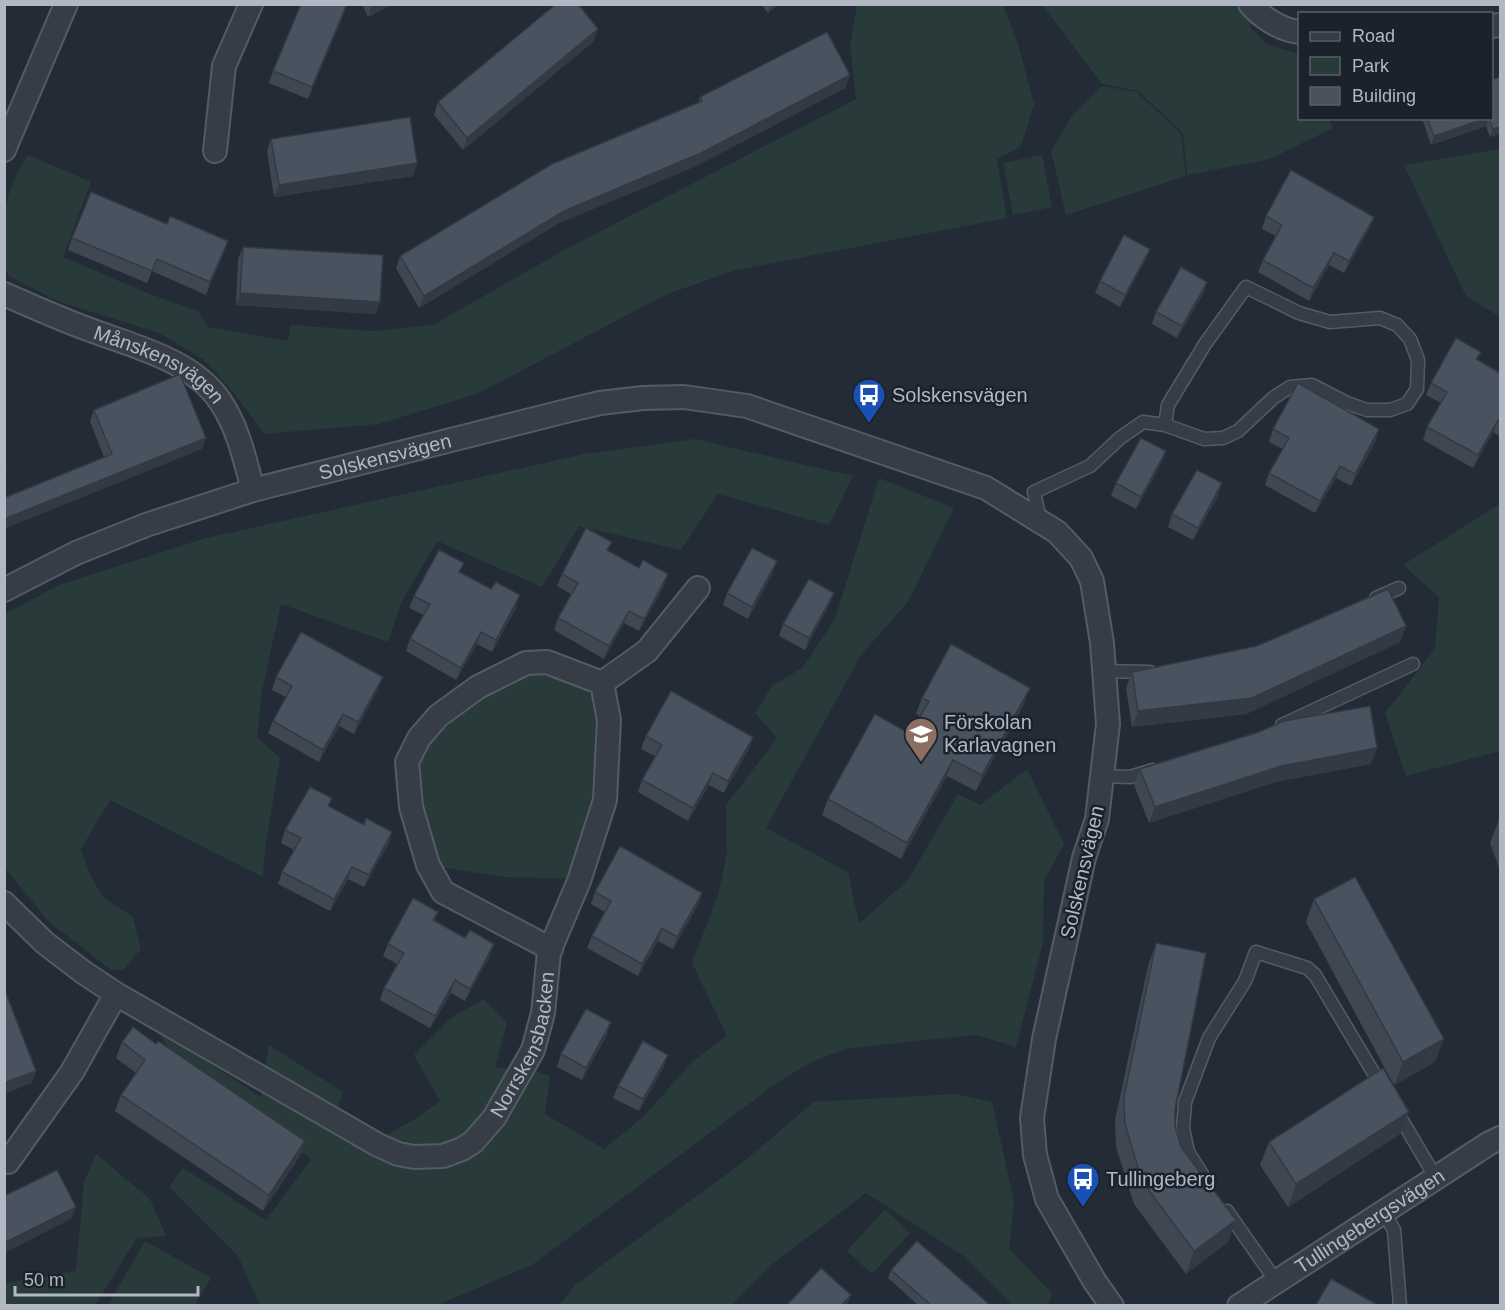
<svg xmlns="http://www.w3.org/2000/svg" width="1505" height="1310" font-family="Arial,sans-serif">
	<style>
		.green { fill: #283a39 }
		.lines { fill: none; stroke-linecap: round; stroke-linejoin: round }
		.lane-casing { stroke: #545b65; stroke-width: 15 }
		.street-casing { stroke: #545b65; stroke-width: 26 }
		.lane { stroke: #363d47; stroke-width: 12 }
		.street { stroke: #363d47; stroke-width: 22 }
		.wall { fill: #3f4753 }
		.shaded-wall { fill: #333a43 }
		.building { fill: #495360; stroke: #333a43; stroke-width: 1.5 }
		.labels { text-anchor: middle; stroke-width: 5; stroke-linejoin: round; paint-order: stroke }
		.street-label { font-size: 20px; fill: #b1b8c3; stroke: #1c222c }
		.poi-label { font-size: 20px; fill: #b1b8c3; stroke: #1c222c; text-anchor: start }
	</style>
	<rect width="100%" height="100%" fill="#232c36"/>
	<g class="green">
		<path d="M857,5H1003L1018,44L1034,104L1021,146L997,159L1007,218L736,270L667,294L479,393L379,424L264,434L234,393L204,360L159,333L57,301L9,276L5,269C4,226 1,192 28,155L91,182L63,257L147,293L198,311L208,327L288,341L291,325L373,331L433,325L566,249L856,99L850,45Z"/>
		<path d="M1043,5H1249L1258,15L1249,26L1266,44L1299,54V56L1300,118L1329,119L1333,128L1270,159L1187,175L1183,133L1138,91L1102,84L1045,9Z"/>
		<path d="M1102,86L1137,92L1181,134L1186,176L1066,215L1051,151L1071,117Z"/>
		<path d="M1500,149V317L1466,296L1404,165Z"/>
		<path d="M1042,155L1052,207L1013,215L1003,163Z"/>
		<path d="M695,439L853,476L829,525L718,494L681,550L579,526L542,587L437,541L401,603L388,642L281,604L262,691L257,737L280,758L265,850L263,877L110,800L81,849L91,877L103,897L133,917L141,949L124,969L111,970L49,922L5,868V614L59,585L206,538L585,454Z"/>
		<path d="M879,478L954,508L908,602L861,655L766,828L848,872L859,924L908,880L958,794L980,805L1027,769L1064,844L1044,881L1043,942L1016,1047L976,1035L850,1048L813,1061L777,1083L532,1265L437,1305L260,1306L238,1256L169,1187L183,1168L266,1220L311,1159L189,1074L151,1025L261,1097L269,1045L343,1092L329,1132L361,1149L415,1119L440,1101L414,1055L451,1018L483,999L507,1023L495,1067L533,1070L550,1076L545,1114L604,1149L643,1117L693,1061L727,1036L692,963L718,895L727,854L726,805L777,738L755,713L772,686L802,668L835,619Z"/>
		<path d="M1500,504V751L1406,776L1385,713L1435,649L1439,597L1403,565Z"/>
		<path d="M543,670L575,679L595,698L601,719L599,804L573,879L503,877L441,867L419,810L415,775L421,750L440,723L526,672Z"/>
		<path d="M955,1094L992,1102L1014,1202L1009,1249L1052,1293L1048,1305H1013L962,1255L866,1193L771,1265L732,1305H559L576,1284L742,1163L814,1102Z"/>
		<path d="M96,1154L150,1199L166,1236L137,1238L95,1305H5V1283L76,1271L84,1182Z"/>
		<path d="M885,1209L910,1233L872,1274L847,1251Z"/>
		<path d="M145,1241L211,1278L195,1305H108Z"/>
	</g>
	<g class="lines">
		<g class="lane-casing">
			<g id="lane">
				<path d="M1040,520L1034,492L1090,466L1120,438L1143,422L1165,425L1168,405L1205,344L1246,287L1299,313L1330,322L1380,318L1397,325L1410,339L1418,360L1417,389L1407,404L1390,410H1367L1347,403L1312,385L1290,387L1273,398L1238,431L1223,438L1204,439L1165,425"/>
				<path d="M1376,598L1399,588"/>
				<path d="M1103,671L1150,672"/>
				<path d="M1282,725L1413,664"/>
				<path d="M1101,776L1130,777L1153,770"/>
				<path d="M1397,1112L1436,1178"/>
				<path d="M1205,1179L1188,1152L1183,1128L1185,1102L1209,1038L1245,981L1256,952L1307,968L1315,975L1382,1087"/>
				<path d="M1227,1211L1276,1281"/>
				<path d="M1384,1212L1394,1230L1400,1306"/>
			</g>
		</g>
		<g class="street-casing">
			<g id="street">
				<path d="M1250,4C1261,17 1282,31 1300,32"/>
				<path d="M1492,26L1500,25"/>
				<path d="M4,150L66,4"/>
				<path d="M215,151L224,66L251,4"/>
				<path id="s1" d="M4,294C31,306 58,318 85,328C129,345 192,359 220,401C238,427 245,460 253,490"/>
				<path id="s2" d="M4,590L76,553L146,525L253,490L562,412L600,403L643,398L684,397L747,406L986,488L1057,532L1081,558L1092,581L1102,643L1108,724L1097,819L1084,858L1044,1039L1032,1118L1035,1155L1047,1199L1095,1282L1112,1306"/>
				<path id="s3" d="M4,903L45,943L83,972L116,994L378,1145L398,1154L414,1157L443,1156L462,1149L473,1142L494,1118L533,1050L543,1013L549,952L579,881L605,800L609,720L602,683L647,651L698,588"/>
				<path d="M551,949L443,892L428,865L411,807L407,762L419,738L438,716L478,687L526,663L547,662L602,683"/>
				<path d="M8,1162L72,1072L116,994"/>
				<path id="s4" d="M1239,1306L1488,1144L1500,1138"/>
			</g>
		</g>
		<use href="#lane" class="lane"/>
		<use href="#street" class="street"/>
	</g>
	<g class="wall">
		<path d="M362,4H393L368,17Z"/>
		<path d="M761,4H779L768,13Z"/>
		<path d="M343,16L308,99L269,83L273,71Z"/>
		<path d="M594,41L463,150L434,115L438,102Z"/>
		<path d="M850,75L845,88L696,166L559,223L419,308L396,268L400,256L698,103L700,97Z"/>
		<path d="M1422,118H1491L1500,134L1490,137L1486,126L1431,145Z"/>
		<path d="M271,139L417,163L413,176L274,197L267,151Z"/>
		<path d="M1266,216L1369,229L1344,273L1329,265L1309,301L1258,272L1263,260L1276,236L1262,229Z"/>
		<path d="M167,224L228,241L206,295L152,271L147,283L68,250L72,238Z"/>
		<path d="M243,247L376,314L236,305L238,259Z"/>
		<path d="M1150,249L1145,261L1120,307L1095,293L1100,281Z"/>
		<path d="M1207,282L1203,294L1177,338L1152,324L1156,312Z"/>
		<path d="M1481,352L1477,360L1500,373V436L1493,432L1473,468L1423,440L1427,427L1441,403L1426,395L1431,383Z"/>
		<path d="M94,410L202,449L104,457L90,421Z"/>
		<path d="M1273,429H1379L1375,442L1351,486L1336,478L1315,513L1265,485L1269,473L1283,449L1269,442Z"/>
		<path d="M1166,451L1161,464L1136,509L1111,496L1116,483Z"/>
		<path d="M1218,496L1193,540L1168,527L1172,514Z"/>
		<path d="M608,551L664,586L639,631L624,623L604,659L554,630L558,618L571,594L557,586L562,574Z"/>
		<path d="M460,573L516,608L492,652L477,644L456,680L406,651L410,639L424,615L409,608L414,596Z"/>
		<path d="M773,573L748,619L723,605L727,593Z"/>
		<path d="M834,593L829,605L805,650L779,636L783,624Z"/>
		<path d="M1406,626L1400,642L1246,714L1132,727L1126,688L1132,672Z"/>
		<path d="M276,677L378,689L354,734L339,726L319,762L268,733L273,721L286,697L272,690Z"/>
		<path d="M922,698L1024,704L976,791L947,776L901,859L822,815L828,799L910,734L920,716L916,714Z"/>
		<path d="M646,736L753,737L749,749L724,793L709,785L688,821L638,792L642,780L655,756L641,749Z"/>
		<path d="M1371,764L1275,782L1149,823L1134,785L1140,769Z"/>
		<path d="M332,798L329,806L364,825L392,832L388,845L364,887L348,879L330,911L278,884L282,872L294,850L281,843L285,830Z"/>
		<path d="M1500,819V870L1490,843L1499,820Z"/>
		<path d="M595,892L702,893L698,905L673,949L658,941L638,976L587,948L592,936L605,912L591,904Z"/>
		<path d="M1314,899L1435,1062L1394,1085L1306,922Z"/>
		<path d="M438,912L434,921L490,956L465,1001L451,993L430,1028L380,1000L384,988L397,964L383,956L388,944Z"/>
		<path d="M1156,943L1175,1109V1126L1181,1147L1228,1242L1186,1274L1134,1204L1116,1147L1115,1120L1148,966Z"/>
		<path d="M607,1035L582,1080L557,1067L561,1054Z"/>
		<path d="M122,1042L156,1044L305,1141L299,1157L263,1211L115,1111L121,1095L136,1073L116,1058Z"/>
		<path d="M664,1067L639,1111L613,1098L618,1086Z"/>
		<path d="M1400,1134L1288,1207L1260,1165L1269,1142Z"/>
		<path d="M891,1270L990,1305H918L888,1278Z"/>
	</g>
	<g class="shaded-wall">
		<path d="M347,4L343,16L308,99L312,87Z"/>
		<path d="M372,4H393L368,17Z"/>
		<path d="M772,4H779L768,13Z"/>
		<path d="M598,29L594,41L463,150L467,138Z"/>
		<path d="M850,75L845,88L696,166L559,223L419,308L424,296L564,211Z"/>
		<path d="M1487,118H1489L1486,126L1431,145L1434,136Z"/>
		<path d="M1500,127V134L1490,137L1493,129Z"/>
		<path d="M417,163L413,176L274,197L279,185Z"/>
		<path d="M1374,217L1369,229L1344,273L1349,261Z"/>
		<path d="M228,241L224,253L206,295L210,282Z"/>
		<path d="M1150,249L1145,261L1120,307L1125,295Z"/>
		<path d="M1334,253L1329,265L1309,301L1313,288Z"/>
		<path d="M1207,282L1203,294L1177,338L1182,326Z"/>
		<path d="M240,293L380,302L376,314L236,305Z"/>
		<path d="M1498,420L1493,432L1473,468L1478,455Z"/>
		<path d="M1379,429L1375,442L1351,486L1355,474Z"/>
		<path d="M206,438L202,449L4,529V519Z"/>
		<path d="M1166,451L1161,464L1136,509L1141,497Z"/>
		<path d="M1340,466L1336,478L1315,513L1320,501Z"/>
		<path d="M1222,483L1218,496L1193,540L1198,528Z"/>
		<path d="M777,561L773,573L748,619L752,607Z"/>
		<path d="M668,574L664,586L639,631L644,619Z"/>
		<path d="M834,593L829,605L805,650L809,638Z"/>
		<path d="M520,595L516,608L492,652L496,640Z"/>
		<path d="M629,611L624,623L604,659L609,646Z"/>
		<path d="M1406,626L1400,642L1246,714L1132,727L1138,711Z"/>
		<path d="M481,632L477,644L456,680L461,668Z"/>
		<path d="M383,677L378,689L354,734L358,722Z"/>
		<path d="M1030,688L1024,704L976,791L982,775Z"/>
		<path d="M343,714L339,726L319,762L323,750Z"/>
		<path d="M753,737L749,749L724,793L728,781Z"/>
		<path d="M1377,748L1371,764L1275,782L1149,823L1155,807L1281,766Z"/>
		<path d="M953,760L947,776L901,859L907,843Z"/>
		<path d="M713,773L709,785L688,821L693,808Z"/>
		<path d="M392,832L388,845L364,887L369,875Z"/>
		<path d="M352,867L348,879L330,911L334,899Z"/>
		<path d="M702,893L698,905L673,949L677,937Z"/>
		<path d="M662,928L658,941L638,976L642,964Z"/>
		<path d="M494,944L490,956L465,1001L470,989Z"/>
		<path d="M455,980L451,993L430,1028L435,1016Z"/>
		<path d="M611,1022L607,1035L582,1080L586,1068Z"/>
		<path d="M1444,1039L1435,1062L1394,1085L1403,1062Z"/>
		<path d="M668,1055L664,1067L639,1111L643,1099Z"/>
		<path d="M36,1071L32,1083L4,1094V1083Z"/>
		<path d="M1409,1112L1400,1134L1288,1207L1296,1184Z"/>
		<path d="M305,1141L299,1157L263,1211L269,1195Z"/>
		<path d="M76,1207L71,1219L4,1253V1243Z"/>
		<path d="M1236,1220L1228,1242L1186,1274L1194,1251Z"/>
		<path d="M851,1295L848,1303L846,1305H841Z"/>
	</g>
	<g class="building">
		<path d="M301,4H347L312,87L273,71Z"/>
		<path d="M556,4H578L598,29L467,138L438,102Z"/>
		<path d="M827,32L850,75L701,153L564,211L424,296L400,256L552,164L702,101L700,97Z"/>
		<path d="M1500,77V127L1493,129L1489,118H1491V80Z"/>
		<path d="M410,117L417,163L279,185L271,139Z"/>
		<path d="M1427,118H1487L1434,136Z"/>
		<path d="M1291,170L1374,217L1349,261L1334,253L1313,288L1263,260L1282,225L1266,216Z"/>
		<path d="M91,192L167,224L170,216L228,241L210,282L157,259L152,271L72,238Z"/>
		<path d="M1124,235L1150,249L1125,295L1100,281Z"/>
		<path d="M243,247L383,255L380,302L240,293Z"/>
		<path d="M1181,267L1207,282L1182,326L1156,312Z"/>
		<path d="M1456,338L1481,352L1476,359L1500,373V421L1498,420L1478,455L1427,427L1447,392L1431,383Z"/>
		<path d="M180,374L206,438L4,519V498L112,454L94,410Z"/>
		<path d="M1298,383L1379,429L1355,474L1340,466L1320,501L1269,473L1289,438L1273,429Z"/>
		<path d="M1141,438L1166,451L1141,497L1116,483Z"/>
		<path d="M4,455L6,470H4Z"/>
		<path d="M1197,470L1222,483L1198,528L1172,514Z"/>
		<path d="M586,528L612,542L607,550L639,568L643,560L668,574L644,619L629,611L609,646L558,618L578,583L562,574Z"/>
		<path d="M752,548L777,561L752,607L727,593Z"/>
		<path d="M439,550L464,563L459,572L491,589L496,582L520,595L496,640L481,632L461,668L410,639L430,604L414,596Z"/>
		<path d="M809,579L834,593L809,638L783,624Z"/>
		<path d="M1388,589L1406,626L1252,698L1138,711L1132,672L1257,646Z"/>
		<path d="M301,632L383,677L358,722L343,714L323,750L273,721L292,686L276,677Z"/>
		<path d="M951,644L1030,688L982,775L953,760L907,843L828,799L875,714L910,734L929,701L922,698Z"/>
		<path d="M671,691L753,737L728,781L713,773L693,808L642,780L662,745L646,736Z"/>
		<path d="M1370,706L1377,748L1281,766L1155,807L1140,769L1259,732L1284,721Z"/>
		<path d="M310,787L332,798L328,806L364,825L366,818L392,832L369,875L352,867L334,899L282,872L301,838L285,830Z"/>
		<path d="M620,846L702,893L677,937L662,928L642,964L592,936L611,901L595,892Z"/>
		<path d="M1355,877L1444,1039L1403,1062L1314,899Z"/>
		<path d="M413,898L438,912L433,920L465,938L470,930L494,944L470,989L455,980L435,1016L384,988L404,953L388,944Z"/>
		<path d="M1156,943L1206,953L1175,1109V1126L1181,1147L1236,1220L1194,1251L1142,1181L1125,1124L1124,1097Z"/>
		<path d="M4,988L36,1071L4,1083Z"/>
		<path d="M586,1009L611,1022L586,1068L561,1054Z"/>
		<path d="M133,1027L156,1044L158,1041L305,1141L269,1195L121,1095L145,1060L122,1042Z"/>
		<path d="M643,1041L668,1055L643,1099L618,1086Z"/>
		<path d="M1383,1068L1409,1112L1296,1184L1269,1142Z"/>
		<path d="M57,1170L76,1207L4,1243V1196Z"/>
		<path d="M917,1241L990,1305H931L891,1270Z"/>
		<path d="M821,1268L851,1295L841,1305H787Z"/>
		<path d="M1331,1279L1378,1305H1316Z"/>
	</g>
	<defs>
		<g id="bus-pin" transform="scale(1.725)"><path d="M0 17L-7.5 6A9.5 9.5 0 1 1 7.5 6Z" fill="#1a4fb4" stroke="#1c222c"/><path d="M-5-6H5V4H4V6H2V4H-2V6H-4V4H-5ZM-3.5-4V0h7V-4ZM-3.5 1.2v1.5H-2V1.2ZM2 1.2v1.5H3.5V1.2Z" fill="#fff"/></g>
		<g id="school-pin" transform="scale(1.725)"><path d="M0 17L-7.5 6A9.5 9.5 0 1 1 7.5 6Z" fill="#8d6e63" stroke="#1c222c"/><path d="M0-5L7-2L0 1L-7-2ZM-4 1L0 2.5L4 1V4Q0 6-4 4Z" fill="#fff"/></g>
	</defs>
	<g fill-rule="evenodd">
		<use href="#bus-pin" x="869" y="395"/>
		<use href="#school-pin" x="921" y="734"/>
		<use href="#bus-pin" x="1083" y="1179"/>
	</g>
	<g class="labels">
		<g class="street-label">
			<text dy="7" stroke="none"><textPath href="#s1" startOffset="171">Månskensvägen</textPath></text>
			<text dy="7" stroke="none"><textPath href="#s2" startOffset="405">Solskensvägen</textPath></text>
			<text transform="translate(1082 872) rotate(-77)" y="7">Solskensvägen</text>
			<text dy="7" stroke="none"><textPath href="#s3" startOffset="660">Norrskensbacken</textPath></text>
			<text dy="7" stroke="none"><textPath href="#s4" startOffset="156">Tullingebergsvägen</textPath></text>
		</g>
		<g class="poi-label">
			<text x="892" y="402">Solskensvägen</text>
			<text x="944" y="729">Förskolan<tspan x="944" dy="23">Karlavagnen</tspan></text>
			<text x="1106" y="1186">Tullingeberg</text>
		</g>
	</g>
	<rect width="1505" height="1310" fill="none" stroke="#b1b8c3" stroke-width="12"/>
	<rect x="1298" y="12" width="195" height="108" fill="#1c222c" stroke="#585e68" stroke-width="1.5"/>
	<rect x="1310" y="32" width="30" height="9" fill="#363d47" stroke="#585e68" stroke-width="1.5"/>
	<text x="1352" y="42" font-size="18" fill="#b1b8c3">Road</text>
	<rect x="1310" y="57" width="30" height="18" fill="#283a39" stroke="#585e68" stroke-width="1.5"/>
	<text x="1352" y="72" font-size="18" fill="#b1b8c3">Park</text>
	<rect x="1310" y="87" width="30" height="18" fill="#495360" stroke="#585e68" stroke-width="1.5"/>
	<text x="1352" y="102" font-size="18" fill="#b1b8c3">Building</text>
	<path d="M15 1286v9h183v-9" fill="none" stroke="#b1b8c3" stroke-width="3"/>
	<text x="24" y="1286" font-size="18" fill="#b1b8c3" stroke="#1c222c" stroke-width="4.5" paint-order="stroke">50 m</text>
</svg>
